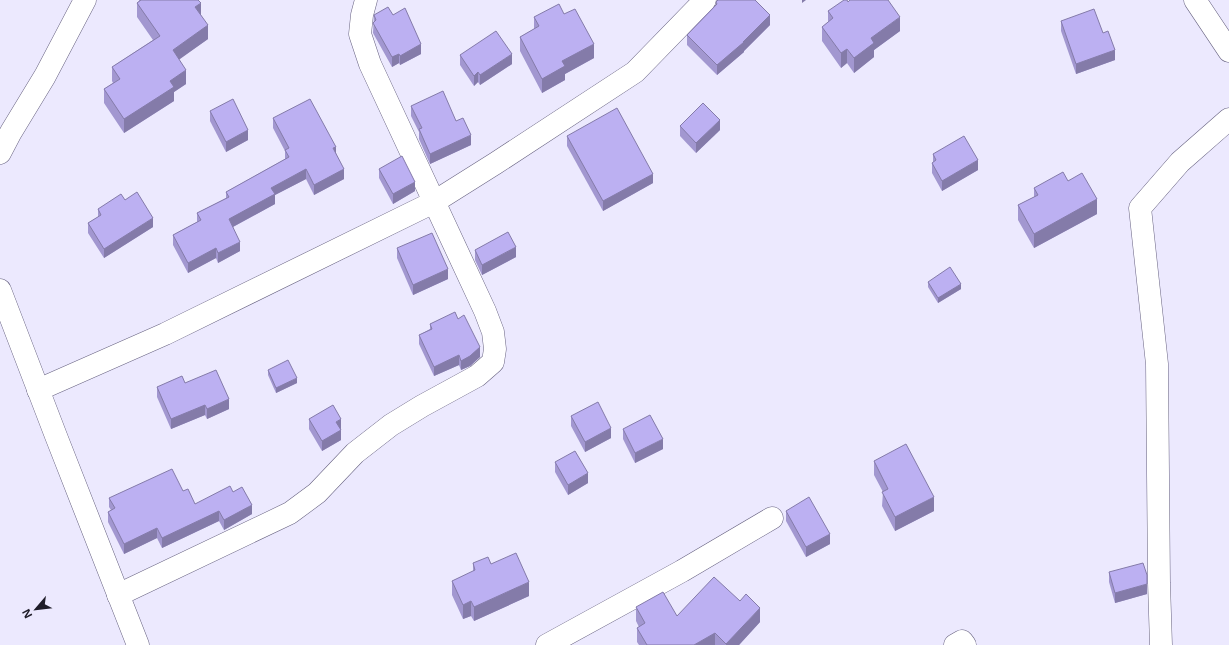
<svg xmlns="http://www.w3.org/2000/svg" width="1229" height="645" font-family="'Open Sans',sans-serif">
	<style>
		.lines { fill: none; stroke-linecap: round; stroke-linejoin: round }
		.street-casing { stroke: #676280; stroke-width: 23 }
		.street { stroke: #fff; stroke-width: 22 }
		.wall { fill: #a297d0 }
		.shaded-wall { fill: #847ba9 }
		.building { fill: #bcb0f2; stroke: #847ba9 }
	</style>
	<rect width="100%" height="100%" fill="#ece9fe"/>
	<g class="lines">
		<g class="street-casing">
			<g id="street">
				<path d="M1195,0L1229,51"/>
				<path d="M0,153L11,132L45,76L85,0"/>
				<path d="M0,290L56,436L138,645"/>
				<path d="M38,390L165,334L434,202L496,163L635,72L705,0"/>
				<path d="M118,595L290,513L317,493L355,453L391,425L422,406L477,376L493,362L495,349L493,332L485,311L370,64L360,34L362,15L366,0"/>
				<path d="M547,645L682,571L772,518"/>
				<path d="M955,645L962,641L965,645"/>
				<path d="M1161,645L1159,583L1157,364L1140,208L1180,162L1229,119"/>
			</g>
		</g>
		<use href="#street" class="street"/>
	</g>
	<g class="wall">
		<path d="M139,0H198L201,15L208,39L179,59L186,84L174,92V101L124,133L104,103V89L113,83L112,81V67L153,40L137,17V3L139,1Z"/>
		<path d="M716,2L770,25L744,51V52L717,75L687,45V35L716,5Z"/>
		<path d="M848,2L900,31L874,50V57L854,73L847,63L841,68L822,41V27L828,22V11Z"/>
		<path d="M564,14L594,58L565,74V80L542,93L520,51V37L534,29V17Z"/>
		<path d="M374,15H393L421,54L400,65L399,63L392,67L373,33Z"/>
		<path d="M1061,21L1103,33L1115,60L1076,74L1061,31Z"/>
		<path d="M460,55L512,64L480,85L478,82L474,86L460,65Z"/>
		<path d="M411,106L456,121L471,145L430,164L419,139V132L411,116Z"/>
		<path d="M210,111L248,140L226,152L210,121Z"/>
		<path d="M273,118L336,153L344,179L314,195L306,179L275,195V204L233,227L240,251L218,263L216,258L188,273L173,245V235L197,222V213L226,198V192L285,159V151L273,128Z"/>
		<path d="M680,126L720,130L696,153L680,136Z"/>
		<path d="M567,136L653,183L603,211L567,146Z"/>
		<path d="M933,154L978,170L942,191L932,173V163H933Z"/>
		<path d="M379,169L415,191L393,204L379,178Z"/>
		<path d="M1068,181L1097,214L1034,248L1018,220V205L1034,197V188Z"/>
		<path d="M98,209L153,227L104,258L88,233V223L98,217Z"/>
		<path d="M397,248L448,279L413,295L397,258Z"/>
		<path d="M475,250L516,257L482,275L475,260Z"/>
		<path d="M928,282L961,289L938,303L928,287Z"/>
		<path d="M458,319L480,357L470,366L461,370L459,365L434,376L419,344V335L430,329V324Z"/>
		<path d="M268,370L297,383L276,393L268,375Z"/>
		<path d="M185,383L229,409L207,419L205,415L171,429L157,397V387Z"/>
		<path d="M571,416L611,438L585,452L571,426Z"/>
		<path d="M309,419L341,429V440L322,451L309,429Z"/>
		<path d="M623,429L663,449L635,463L623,439Z"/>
		<path d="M874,461L934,511L895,531L882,506L883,492L874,475Z"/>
		<path d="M555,462L588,483L568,495L555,472Z"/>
		<path d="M233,492L252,514L224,530L219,521L162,548L157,538L124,554L108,522V512L111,510L109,507V498L195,504Z"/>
		<path d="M786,511L830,544L806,557L786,521Z"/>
		<path d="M473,563L491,564L529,596L474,621L471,616L463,619L452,595V581L473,572Z"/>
		<path d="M1109,572L1147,594L1115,603L1109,582Z"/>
		<path d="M636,607L677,616L760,622L739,645H639L637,642V628L639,627L636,621Z"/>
	</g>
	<g class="shaded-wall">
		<path d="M802,0H806L802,3Z"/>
		<path d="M201,3V17L195,7Z"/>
		<path d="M770,15V25L744,51V52L717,75V65L743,42Z"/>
		<path d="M900,17V31L874,50V57L854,73V58L871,38Z"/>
		<path d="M208,25V39L173,64V50Z"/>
		<path d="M421,44V54L400,65V56Z"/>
		<path d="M594,44V58L565,74V80L542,93V79L562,61Z"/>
		<path d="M847,49V63L841,68V53Z"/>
		<path d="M1115,50V60L1076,74V64Z"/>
		<path d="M399,54V63L392,67V57Z"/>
		<path d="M512,54V64L480,85V75Z"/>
		<path d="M186,70V84L174,92V101L124,133V119L170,81Z"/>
		<path d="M478,72V82L474,86V76Z"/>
		<path d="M720,120V130L696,153V143Z"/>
		<path d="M248,130V140L226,152V142Z"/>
		<path d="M471,135V145L430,164V154Z"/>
		<path d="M336,147V156L333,148Z"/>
		<path d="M978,160V170L942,191V181Z"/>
		<path d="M306,169V179L275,195V204L229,229V219L271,188Z"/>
		<path d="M344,169V179L314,195V185Z"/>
		<path d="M653,174V183L603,211V201Z"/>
		<path d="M415,182V191L393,204V194Z"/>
		<path d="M1097,199V214L1034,248V234Z"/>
		<path d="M153,218V227L104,258V249Z"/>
		<path d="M240,242V251L218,263V253Z"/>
		<path d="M516,247V257L482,275V265Z"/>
		<path d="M216,248V258L188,273V263Z"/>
		<path d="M448,269V279L413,295V285Z"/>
		<path d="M961,284V289L938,303V298Z"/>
		<path d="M480,347V357L470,366L461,370V361Z"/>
		<path d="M459,355V365L434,376V367Z"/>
		<path d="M297,378V383L276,393V388Z"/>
		<path d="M229,399V409L207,419V409Z"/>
		<path d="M205,405V415L171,429V419Z"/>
		<path d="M341,419V429L336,432V422Z"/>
		<path d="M611,428V438L585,452V442Z"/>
		<path d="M341,430V440L322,451V441Z"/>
		<path d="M663,439V449L635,463V453Z"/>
		<path d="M588,473V483L568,495V485Z"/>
		<path d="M934,497V511L895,531V517Z"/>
		<path d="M252,505V514L224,530V520Z"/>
		<path d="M219,511V521L162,548V538Z"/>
		<path d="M157,528V538L124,554V544Z"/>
		<path d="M830,534V544L806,557V547Z"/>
		<path d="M529,582V596L474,621V607Z"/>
		<path d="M1147,584V594L1115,603V593Z"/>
		<path d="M471,601V616L463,619V605Z"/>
		<path d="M760,608V622L739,645H726V644Z"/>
		<path d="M715,633V645H694Z"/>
	</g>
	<g class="building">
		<path d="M141,0H198L201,3L195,7L208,25L173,50L186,70L170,81L174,87L124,119L104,89L120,79L112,67L160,36L137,3Z"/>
		<path d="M718,0H755L770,15L743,42H744L717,65L687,35L717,4L716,2Z"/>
		<path d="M844,0H847L848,2L850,0H888L900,17L871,38L874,43L854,58L847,49L841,53L822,27L833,18L828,11Z"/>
		<path d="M559,4L564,14L575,9L594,44L562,61L565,66L542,79L520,37L539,26L534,17Z"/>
		<path d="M388,7L393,15L405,8L421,44L400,56L399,54L392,57L373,23L376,20L374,15Z"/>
		<path d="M1094,9L1103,33L1108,31L1115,50L1076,64L1061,21Z"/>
		<path d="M496,31L512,54L480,75L478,72L474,76L460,55Z"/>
		<path d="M443,91L456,121L463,118L471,135L430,154L419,129L422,128L411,106Z"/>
		<path d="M233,99L248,130L226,142L210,111Z"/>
		<path d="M310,99L336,147L333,148L344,169L314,185L306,169L271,188L275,194L229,219L240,242L218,253L216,248L188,263L173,235L201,220L197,213L229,197L226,192L289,157L285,150L289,148L273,118Z"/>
		<path d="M703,103L720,120L696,143L680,126Z"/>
		<path d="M617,108L653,174L603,201L567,136Z"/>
		<path d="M964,136L978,160L942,181L932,163L936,160L933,154Z"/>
		<path d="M402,156L415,182L393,194L379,169Z"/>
		<path d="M1063,172L1068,181L1082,173L1097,199L1034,234L1018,205L1038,195L1034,188Z"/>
		<path d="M137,192L153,218L104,249L88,223L101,215L98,209L121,194L125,200Z"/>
		<path d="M508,232L516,247L482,265L475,250Z"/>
		<path d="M432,233L448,269L413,285L397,248Z"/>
		<path d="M950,267L961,284L938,298L928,282Z"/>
		<path d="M455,312L458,319L464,315L480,347L470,356L461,361L459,355L434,367L419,335L432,329L430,324Z"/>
		<path d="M288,360L297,378L276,388L268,370Z"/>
		<path d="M216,370L229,399L207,409L205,405L171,419L157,387L182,376L185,383Z"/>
		<path d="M598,402L611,428L585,442L571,416Z"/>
		<path d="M333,405L341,419L336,422L341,430L322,441L309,419Z"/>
		<path d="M650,415L663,439L635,453L623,429Z"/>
		<path d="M906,444L934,497L895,517L882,492L888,489L874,461Z"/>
		<path d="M575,451L588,473L568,485L555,462Z"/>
		<path d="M172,469L183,491L188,489L195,504L230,486L233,492L242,487L252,505L224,520L219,511L162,538L157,528L124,544L108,512L115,508L109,498Z"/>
		<path d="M809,497L830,534L806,547L786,511Z"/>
		<path d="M516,553L529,582L474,607L471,601L463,605L452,581L475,570L473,563L488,557L491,564Z"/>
		<path d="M1143,563L1147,575V584L1115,593L1109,572Z"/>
		<path d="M714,577L740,601L746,594L760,608L726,644L715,633L694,645H647L637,628L645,623L636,607L663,592L677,616Z"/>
	</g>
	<g transform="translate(36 609) rotate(242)" stroke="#ece9fe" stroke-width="3" paint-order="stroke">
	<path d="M0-3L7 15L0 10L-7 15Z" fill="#1e1c28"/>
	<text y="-6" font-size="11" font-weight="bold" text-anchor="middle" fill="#1e1c28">N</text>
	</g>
</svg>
